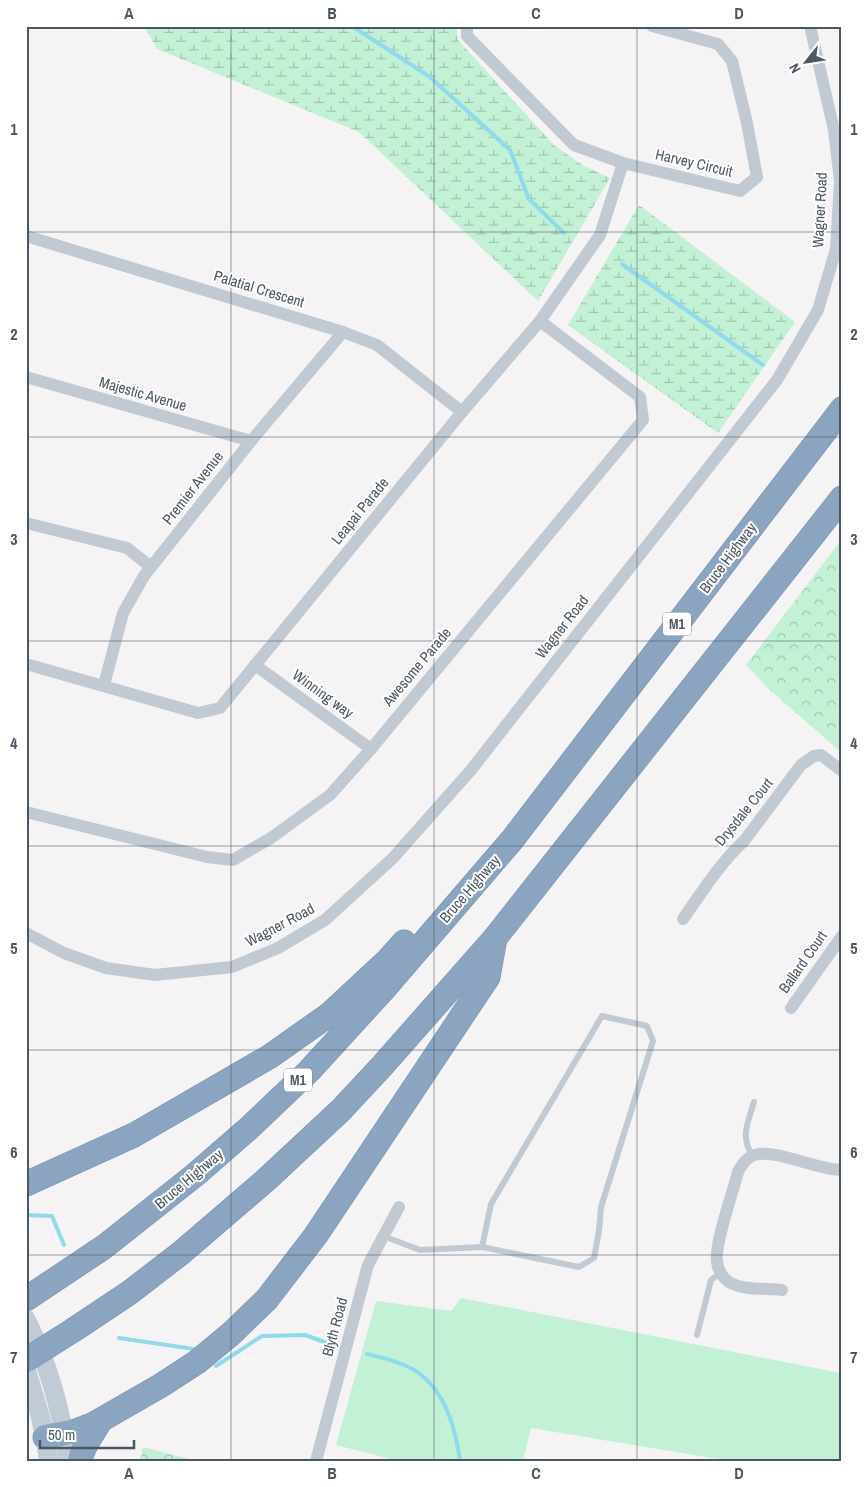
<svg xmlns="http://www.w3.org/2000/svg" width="868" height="1487" font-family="'Archivo Narrow',sans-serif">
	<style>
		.green { fill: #c3f1d5 }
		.forest { fill: url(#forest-crowns) }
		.wetland { fill: url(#wetland-marsh) }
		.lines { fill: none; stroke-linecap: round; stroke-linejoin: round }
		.stream { stroke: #90daee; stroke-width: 4 }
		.motorway-casing { stroke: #7690ad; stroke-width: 25 }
		.service { stroke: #c1cad2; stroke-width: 6 }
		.minor { stroke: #c1cad2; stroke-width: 12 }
		.secondary { stroke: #c1cbd6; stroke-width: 19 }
		.motorway { stroke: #8ba5c1; stroke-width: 24 }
		.motorway-bridge-casing { stroke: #7690ad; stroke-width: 25; stroke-linecap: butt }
		.motorway-bridge { stroke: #8ba5c1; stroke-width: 24 }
		.grid { fill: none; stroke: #4a5661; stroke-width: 1; stroke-opacity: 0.55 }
		.labels { text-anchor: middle; stroke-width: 4; stroke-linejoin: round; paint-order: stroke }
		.shield { fill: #fff; stroke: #808990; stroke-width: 1 }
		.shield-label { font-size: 14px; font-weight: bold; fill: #4a5661 }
		.street-label { font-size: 15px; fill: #4a5661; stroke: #fff }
		.neatline { fill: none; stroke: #4a5661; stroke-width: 2 }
		.grid-label { font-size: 16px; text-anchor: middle; font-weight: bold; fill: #4a5661 }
	</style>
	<defs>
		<pattern id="forest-crowns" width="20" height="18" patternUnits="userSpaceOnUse" patternTransform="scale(1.25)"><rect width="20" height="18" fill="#c3f1d5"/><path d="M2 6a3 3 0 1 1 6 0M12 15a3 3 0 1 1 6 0" fill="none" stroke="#a0c6b0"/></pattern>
		<pattern id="wetland-marsh" width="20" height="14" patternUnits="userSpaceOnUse" patternTransform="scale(1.25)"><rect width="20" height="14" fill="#c3f1d5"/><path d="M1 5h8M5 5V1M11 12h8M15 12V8" fill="none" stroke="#a0c6b0"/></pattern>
	</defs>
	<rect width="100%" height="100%" fill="#f5f3f3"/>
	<path class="green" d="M461,1298L840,1373L842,1369V1461H730L531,1428L523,1461H399L336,1445L376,1301L451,1311Z"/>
	<g class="forest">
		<path d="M842,539V753L770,690L746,665Z"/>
		<path d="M143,1447L197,1461H140Z"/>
	</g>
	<g class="wetland">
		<path d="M144,26H456L458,40L554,145L584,166L610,178L538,301L359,132L157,49Z"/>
		<path d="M639,205L795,322L718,433L568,325Z"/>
	</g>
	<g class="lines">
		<g class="stream">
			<path d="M352,26L430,77L510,150L529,199L564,233"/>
			<path d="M622,264L763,365"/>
			<path d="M26,1215L52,1216L64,1245"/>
			<path d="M119,1338L194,1349"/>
			<path d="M367,1354C379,1357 393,1360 404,1365C442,1380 455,1424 460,1461"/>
			<path d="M216,1366L262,1336L305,1335L336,1346"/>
		</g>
		<g class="motorway-casing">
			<g id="motorway">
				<path d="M26,1184L134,1135L269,1057L330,1014L386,962L404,942"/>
				<path d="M26,1299L104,1247L195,1175L248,1129L309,1071L383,990L512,840L842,409"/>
				<path d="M75,1329L129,1293L181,1253L267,1179L341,1110L382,1066L495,938L842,498"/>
				<path d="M45,1437L76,1431L92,1425L160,1386L197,1362L232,1333L267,1299L316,1235L488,977L495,938"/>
				<path d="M80,1461C82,1445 93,1435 100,1421"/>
			</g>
		</g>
		<g class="service">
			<path d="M752,1156C740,1134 748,1124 754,1102"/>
			<path d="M383,1236L420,1250L482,1247L491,1204L602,1016L647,1026L653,1041L601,1207L599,1231L594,1258L579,1267L482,1247"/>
			<path d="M697,1335L711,1280L720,1273"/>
		</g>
		<g class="minor">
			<path d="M467,26V36L574,145L623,163L740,191L757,177L747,123L732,61L718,44L652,26"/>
			<path d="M26,236L343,332L377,345L462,412"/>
			<path d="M26,377L251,441"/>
			<path d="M26,523L127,548L151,567"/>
			<path d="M26,664L198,713L220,708L462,412L540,321L600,235L623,163"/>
			<path d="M255,665L371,749"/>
			<path d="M104,685L123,613L144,576L251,441L343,332"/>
			<path d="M26,812L207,857L233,860L271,838L330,795L371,749L643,420L640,397L540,321"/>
			<path d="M683,919C702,892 720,863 744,841L801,765L814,756L821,755L842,771"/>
			<path d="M26,933L64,953L106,968L155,975L232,967L278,948L325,920L393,858L471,770L777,380L818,310L836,249L840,181L834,130L810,26"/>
			<path d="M791,1008L842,936"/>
			<path d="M782,1290C766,1288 743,1291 729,1282C722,1277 718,1270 717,1262C714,1245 733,1192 738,1172C741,1166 744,1161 750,1157C769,1145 818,1171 842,1170"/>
			<path d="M316,1461L368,1265L399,1207"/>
		</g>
		<g class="secondary">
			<path d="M26,1319C48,1363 62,1412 68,1461"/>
			<path d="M26,1369L40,1415L49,1461"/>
		</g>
		<use href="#motorway" class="motorway"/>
		<g class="motorway-bridge-casing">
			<path id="motorway-bridge" d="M26,1360L75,1329"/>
		</g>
		<use href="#motorway-bridge" class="motorway-bridge"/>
	</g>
	<path class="grid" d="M231,26V1461M434,26V1461M637,26V1461M26,232H842M26,437H842M26,641H842M26,846H842M26,1050H842M26,1255H842"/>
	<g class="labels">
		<g class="shield">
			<rect x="663" y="612.5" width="28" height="23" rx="4"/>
			<rect x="284" y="1068.5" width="28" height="23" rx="4"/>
		</g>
		<g class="shield-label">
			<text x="677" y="629">M1</text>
			<text x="298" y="1085">M1</text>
		</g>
		<g class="street-label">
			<text transform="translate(694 163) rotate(13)" y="5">Harvey Circuit</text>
			<text transform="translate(820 210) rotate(-87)" y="5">Wagner Road</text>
			<text transform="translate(259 289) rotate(17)" y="5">Palatial Crescent</text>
			<text transform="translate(143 394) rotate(16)" y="5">Majestic Avenue</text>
			<text transform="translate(193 488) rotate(-52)" y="5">Premier Avenue</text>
			<text transform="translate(360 511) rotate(-51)" y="5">Leapai Parade</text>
			<text transform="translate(728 558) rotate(-53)" y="5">Bruce Highway</text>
			<text transform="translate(562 627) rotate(-52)" y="5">Wagner Road</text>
			<text transform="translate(417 667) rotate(-50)" y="5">Awesome Parade</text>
			<text transform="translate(323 694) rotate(36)" y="5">Winning way</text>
			<text transform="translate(744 812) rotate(-51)" y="5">Drysdale Court</text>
			<text transform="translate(470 889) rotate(-49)" y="5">Bruce Highway</text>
			<text transform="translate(280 925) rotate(-28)" y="5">Wagner Road</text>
			<text transform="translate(803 962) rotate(-55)" y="5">Ballard Court</text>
			<text transform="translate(189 1179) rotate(-40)" y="5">Bruce Highway</text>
			<text transform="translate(335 1327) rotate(-75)" y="5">Blyth Road</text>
		</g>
	</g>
	<rect width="868" height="1487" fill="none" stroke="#ffffff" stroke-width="55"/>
	<g transform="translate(806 62) rotate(240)" stroke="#ffffff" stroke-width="4" paint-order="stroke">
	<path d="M0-4L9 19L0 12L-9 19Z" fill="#4a5661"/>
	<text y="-8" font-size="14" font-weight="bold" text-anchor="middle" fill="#4a5661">N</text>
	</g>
	<path d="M40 1440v8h94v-8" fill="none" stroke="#4a5661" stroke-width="2.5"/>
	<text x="48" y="1440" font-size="15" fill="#4a5661" stroke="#ffffff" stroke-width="4" paint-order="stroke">50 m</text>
	<rect x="28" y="28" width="812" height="1432" class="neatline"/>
	<g class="grid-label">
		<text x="129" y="19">A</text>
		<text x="332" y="19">B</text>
		<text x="536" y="19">C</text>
		<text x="739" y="19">D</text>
		<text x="14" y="135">1</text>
		<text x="854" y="135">1</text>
		<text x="14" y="340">2</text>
		<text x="854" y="340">2</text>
		<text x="14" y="545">3</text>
		<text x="854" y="545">3</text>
		<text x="14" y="749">4</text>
		<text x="854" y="749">4</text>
		<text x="14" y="954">5</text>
		<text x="854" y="954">5</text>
		<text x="14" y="1158">6</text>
		<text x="854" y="1158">6</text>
		<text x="14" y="1363">7</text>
		<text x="854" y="1363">7</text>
		<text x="129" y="1479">A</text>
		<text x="332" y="1479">B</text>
		<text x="536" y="1479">C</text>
		<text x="739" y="1479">D</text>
	</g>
</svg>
